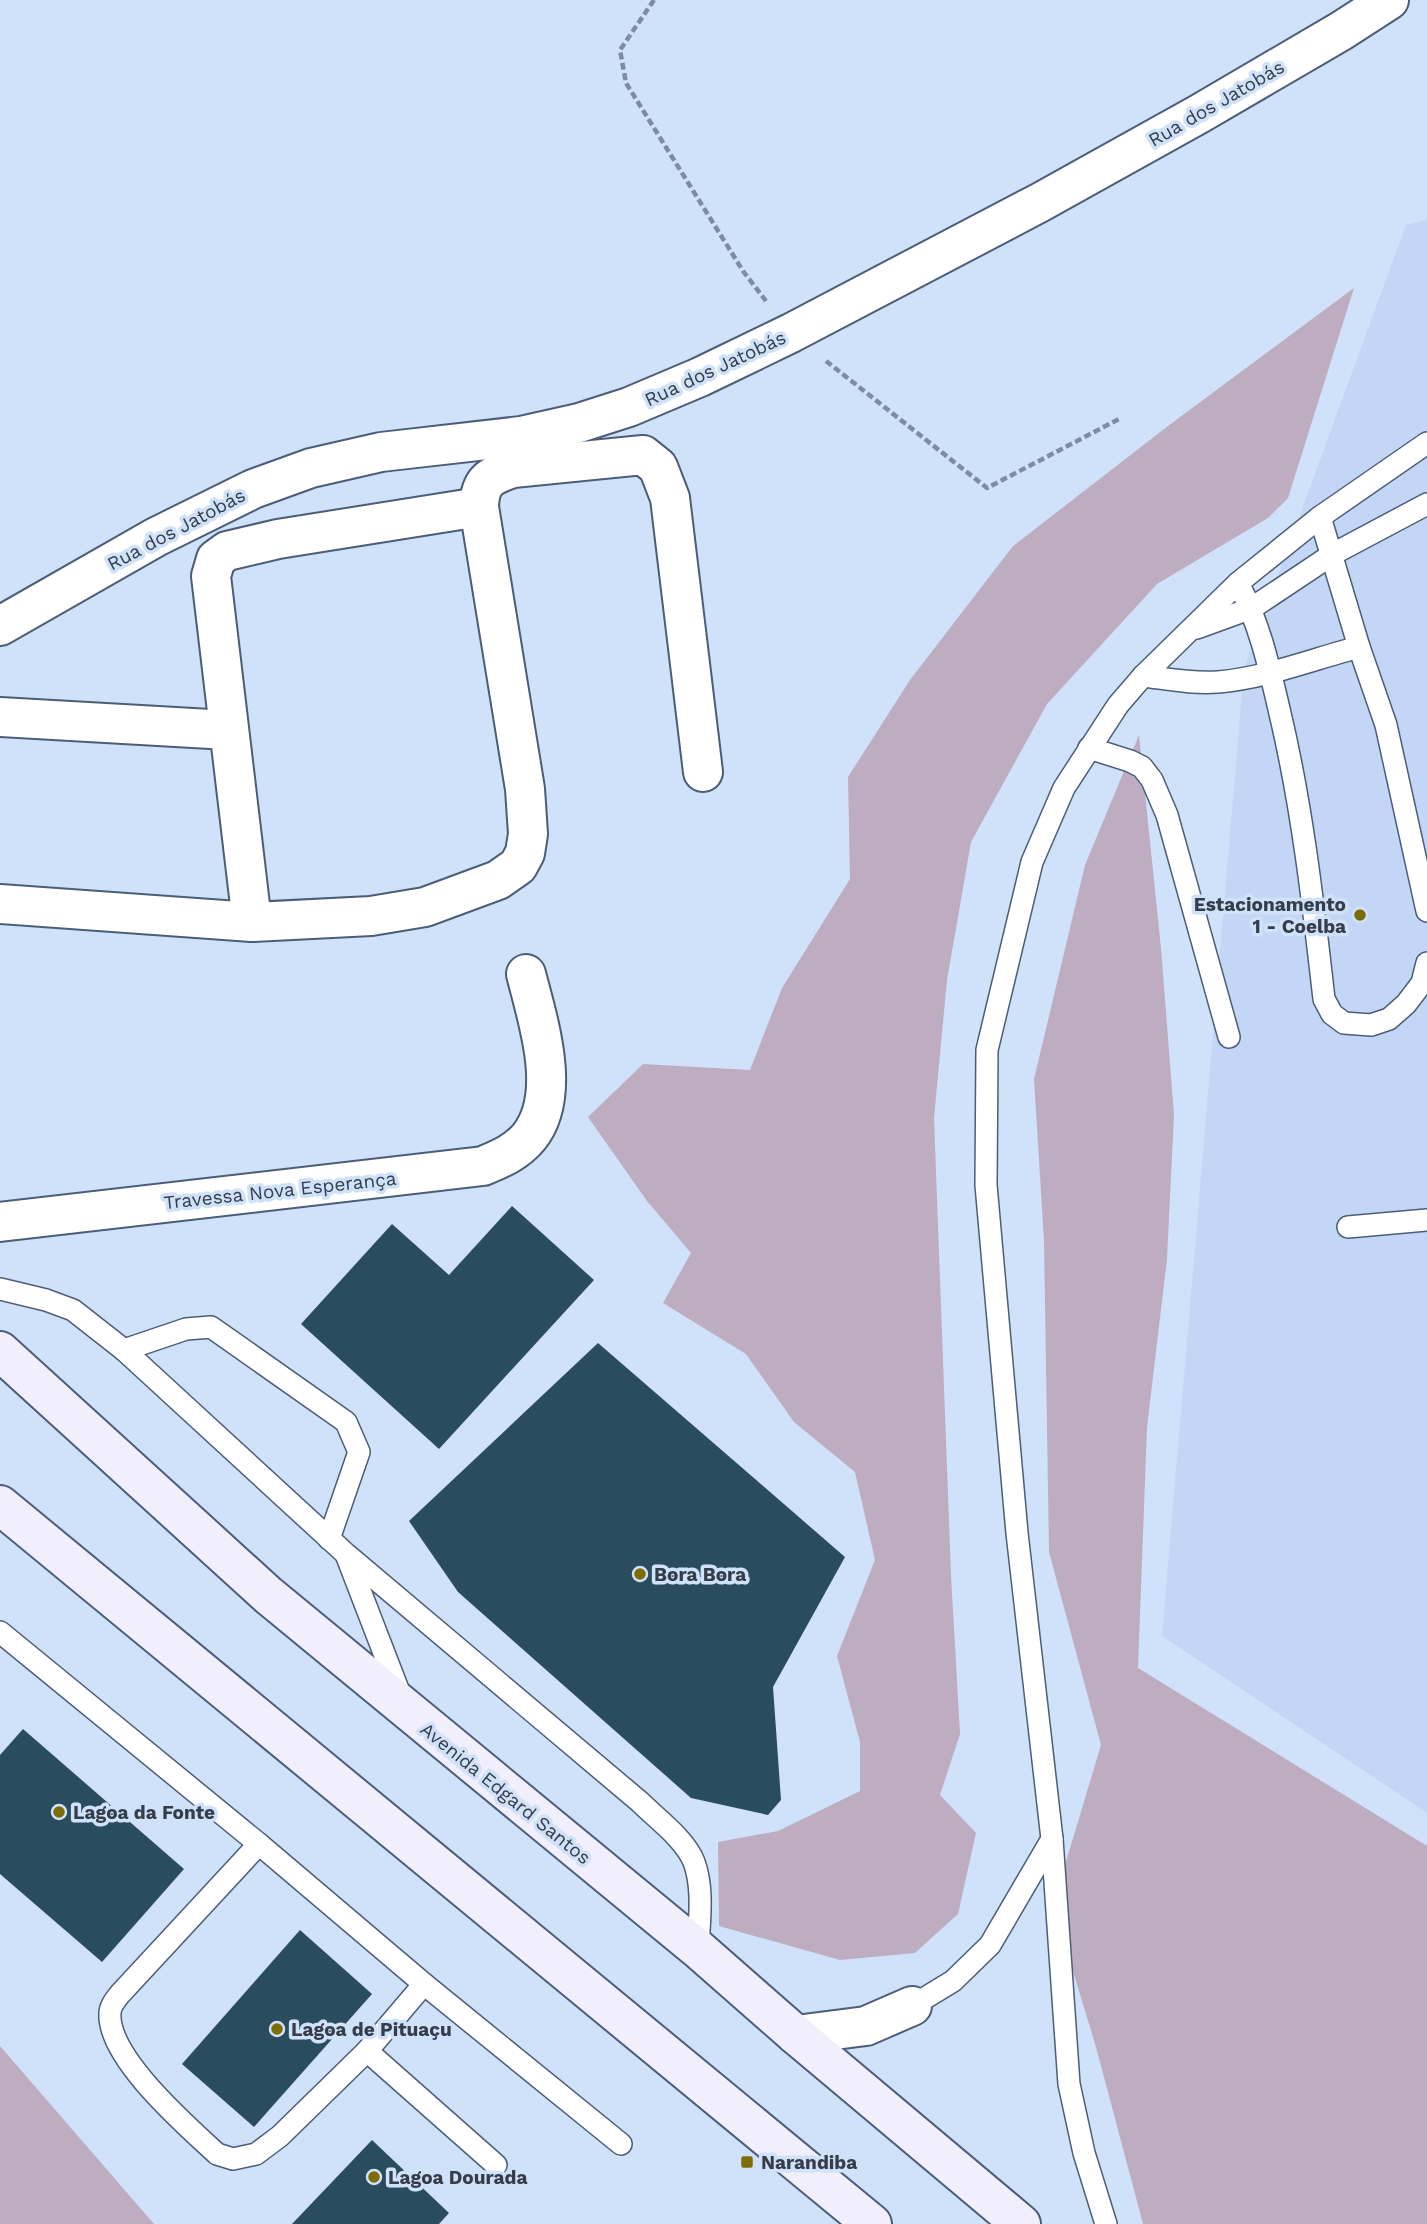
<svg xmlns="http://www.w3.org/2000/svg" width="1427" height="2224" font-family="'Work Sans',sans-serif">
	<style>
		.built { fill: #c3d6f5 }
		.green { fill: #beadc0 }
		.building { fill: #294d5d }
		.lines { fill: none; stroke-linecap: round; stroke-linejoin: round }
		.service-casing { stroke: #4b5d78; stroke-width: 24 }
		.minor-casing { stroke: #4b5d78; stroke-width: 42 }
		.secondary-casing { stroke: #4b5d78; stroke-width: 42 }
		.path { stroke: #7f8b9e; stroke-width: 4.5; stroke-dasharray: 7 3.5; stroke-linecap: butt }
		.service { stroke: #fff; stroke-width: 21 }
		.minor { stroke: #fff; stroke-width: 38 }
		.secondary { stroke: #f1effc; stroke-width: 38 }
		.poi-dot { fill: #7e6c06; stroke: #d0e1fa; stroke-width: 2.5 }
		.labels { text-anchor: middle; stroke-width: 7; stroke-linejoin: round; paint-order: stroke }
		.street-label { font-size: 19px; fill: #353d4a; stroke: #d0e1fa }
		.poi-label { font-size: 19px; font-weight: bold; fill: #353d4a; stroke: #d0e1fa; text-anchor: start }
	</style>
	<rect width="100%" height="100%" fill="#d0e1fa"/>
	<path class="built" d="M1427,220V1813L1162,1636L1244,668L1406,225Z"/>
	<g class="green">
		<path d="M1354,288L1288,498L1268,518L1157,584L1047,704L971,842L947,980L934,1118L951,1575L960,1734L940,1795L976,1833L958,1914L915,1953L840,1960L719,1926L718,1842L778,1831L860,1791V1742L837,1656L875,1560L855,1472L794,1422L746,1354L663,1303L691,1253L647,1201L588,1117L643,1064L750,1070L782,988L850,879L848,777L910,680L1013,546L1168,426Z"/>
		<path d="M1139,735L1161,948L1174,1115L1167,1259L1147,1427L1138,1668L1427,1846V2224H1143L1096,2047L1053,1905L1101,1745L1049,1552L1044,1241L1034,1079L1085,865Z"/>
		<path d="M0,2046L154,2224H0Z"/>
	</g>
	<g class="building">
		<path d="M512,1206L594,1280L439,1449L301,1324L392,1224L449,1275Z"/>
		<path d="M598,1343L845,1557L773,1687L781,1800L768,1815L691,1798L458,1592L409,1521Z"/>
		<path d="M23,1729L184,1869L102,1962L0,1874V1755Z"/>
		<path d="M300,1930L372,1994L254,2127L182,2064Z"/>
		<path d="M372,2140L449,2213L439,2224H292Z"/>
	</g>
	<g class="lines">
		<g class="service-casing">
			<g id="service">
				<path d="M1320,517L1359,647L1386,725L1427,911"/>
				<path d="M1238,583C1259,622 1269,666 1279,709C1302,805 1313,902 1324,999L1332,1014L1344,1023L1371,1025L1389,1019L1406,1004L1422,983L1427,963"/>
				<path d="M1197,628L1252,608L1333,554L1427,504"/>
				<path d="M1143,676C1168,679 1193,684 1218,682C1266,678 1313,659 1359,647"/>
				<path d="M1089,748L1130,761L1142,767L1152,780L1167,815L1229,1037"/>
				<path d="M1348,1227L1427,1220"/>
				<path d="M0,1289L46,1300L73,1310L124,1350L346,1554L640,1802C657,1819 685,1839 694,1862C704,1889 699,1922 698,1949"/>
				<path d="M124,1350L186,1329L211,1327L346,1422L359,1452L329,1539"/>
				<path d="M347,1557L401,1697"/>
				<path d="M0,1632L259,1844L120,1994C116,1999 110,2006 110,2013C107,2057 186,2125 217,2154L233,2159L256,2154L280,2136L367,2051"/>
				<path d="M259,1844L424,1984L621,2144"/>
				<path d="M424,1984L367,2051L496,2165"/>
				<path d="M912,2006L953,1981L990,1945L1052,1839"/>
				<path d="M1106,2224L1084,2153L1069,2084L1052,1839L1017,1533L986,1185L987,1050L1032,862L1064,788L1118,705L1143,676L1238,583L1320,517L1427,443"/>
			</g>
		</g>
		<g class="minor-casing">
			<g id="minor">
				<path d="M0,626L156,537L253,489L311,468L381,452L521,436L579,423L629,407L700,377L791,333L1039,203L1199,114L1341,31L1389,0"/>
				<path d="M0,717L228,730"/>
				<path d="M0,904L252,922L371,916L425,907L498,880L518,866L525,853L528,834L525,789L479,507C480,481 489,476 513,468L643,455L658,467L670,498L703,772"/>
				<path d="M252,922L211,576L216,559L227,551L278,539L479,507"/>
				<path d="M0,1222L483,1166C500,1159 517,1152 529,1137C563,1095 538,1021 526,974"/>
				<path d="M796,2035L866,2026L912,2006"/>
			</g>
		</g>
		<g class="secondary-casing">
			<g id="secondary">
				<path d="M0,1351L268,1595L698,1949L796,2035L1021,2224"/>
				<path d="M0,1505L872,2224"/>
			</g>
		</g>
		<g class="path">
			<path d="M654,0L620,50L626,83L743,271L766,301"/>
			<path d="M826,361L987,488L1119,419"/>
		</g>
		<use href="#service" class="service"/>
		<use href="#minor" class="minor"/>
		<use href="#secondary" class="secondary"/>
	</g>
	<g class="poi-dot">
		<circle cx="1360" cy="915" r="7"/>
		<circle cx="640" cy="1574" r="7"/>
		<circle cx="59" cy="1812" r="7"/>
		<circle cx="277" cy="2029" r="7"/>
		<rect x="740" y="2155" width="14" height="14" rx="3.5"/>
		<circle cx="374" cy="2177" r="7"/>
	</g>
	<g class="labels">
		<g class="street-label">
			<text transform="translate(1216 103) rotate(-30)" y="7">Rua dos Jatobás</text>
			<text transform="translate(715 368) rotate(-25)" y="7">Rua dos Jatobás</text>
			<text transform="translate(176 529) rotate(-28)" y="7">Rua dos Jatobás</text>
			<text transform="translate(280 1190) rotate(-6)" y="7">Travessa Nova Esperança</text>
			<text transform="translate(506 1793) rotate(39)" y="7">Avenida Edgard Santos</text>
		</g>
		<g class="poi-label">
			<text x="1346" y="911" text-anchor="end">Estacionamento<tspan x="1346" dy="22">1 - Coelba</tspan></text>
			<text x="654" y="1581">Bora Bora</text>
			<text x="73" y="1819">Lagoa da Fonte</text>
			<text x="291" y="2036">Lagoa de Pituaçu</text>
			<text x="761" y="2169">Narandiba</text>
			<text x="388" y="2184">Lagoa Dourada</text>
		</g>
	</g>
</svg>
